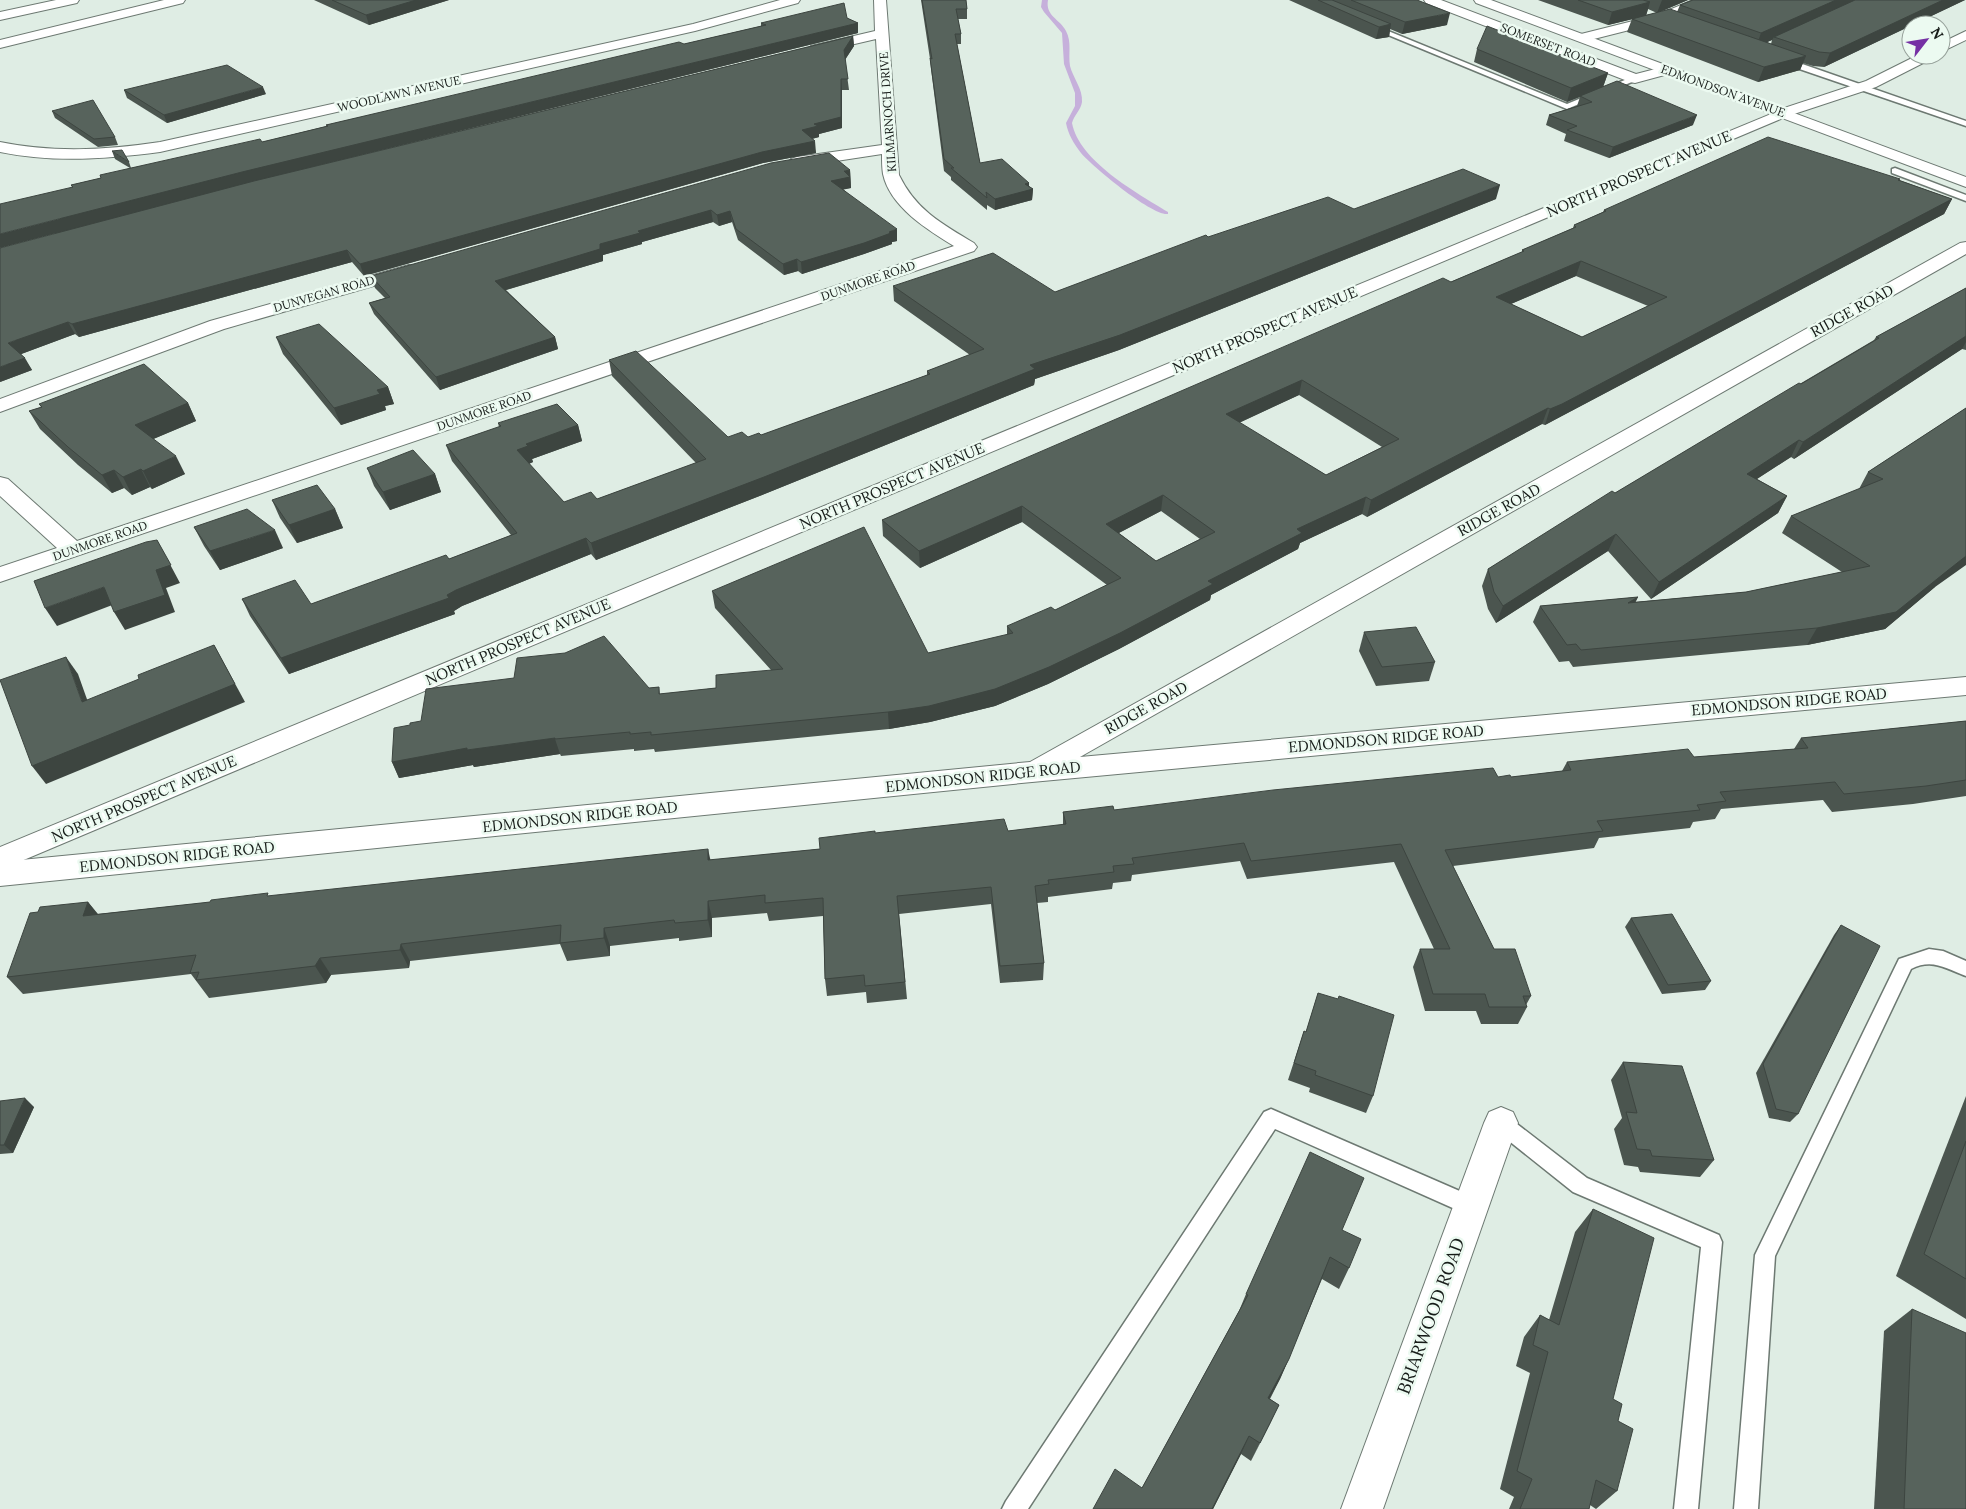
<svg xmlns="http://www.w3.org/2000/svg" width="1966" height="1509" font-family="Lora,serif">
	<style>
		.lines { fill: none; stroke-linecap: round; stroke-linejoin: round }
		.stream { fill: #c6b0db; fill-rule: evenodd }
		.service-casing { stroke: #6d7972; stroke-width: 3 }
		.minor-casing { stroke: #6d7972; stroke-width: 2 }
		.tertiary-casing { stroke: #6d7972; stroke-width: 2 }
		.secondary-casing { stroke: #6d7972; stroke-width: 2 }
		.motorway-casing { stroke: #6d7972; stroke-width: 2 }
		.service { fill: #fff; fill-rule: evenodd }
		.minor { fill: #fff; fill-rule: evenodd }
		.tertiary { fill: #fff; fill-rule: evenodd }
		.secondary { fill: #fff; fill-rule: evenodd }
		.motorway { fill: #fff; fill-rule: evenodd }
		.wall { fill: #4b554f; fill-rule: evenodd }
		.shaded-wall { fill: #3d4540 }
		.building { fill: #57635c; stroke: #3d4540; fill-rule: evenodd }
		.labels { text-anchor: middle; stroke-width: 5; stroke-linejoin: round; paint-order: stroke }
		.far-street-label { font-size: 12px; fill: #161b18; stroke: #ecfaf1 }
		.street-label { font-size: 15px; fill: #161b18; stroke: #ecfaf1 }
		.near-street-label { font-size: 18px; fill: #161b18; stroke: #ecfaf1 }
	</style>
	<rect width="100%" height="100%" fill="#dfede4"/>
	<g class="lines">
		<path class="stream" d="M1042,0H1048C1045,16 1060,19 1066,31C1072,42 1068,54 1070,66C1073,78 1083,89 1082,102C1081,110 1074,115 1072,123C1079,161 1137,193 1168,212V214C1152,216 1093,167 1081,153C1074,144 1068,134 1066,123L1075,106V93L1064,64L1062,33L1044,12L1041,7Z"/>
		<g class="service-casing">
			<g id="service">
				<path d="M1371,24L1567,104L1632,77L1639,79L1567,109L1369,27L1368,26Z"/>
				<path d="M1779,58H1785L1966,121V126L1779,62Z"/>
				<path d="M1895,168L1966,195V201L1892,173V169Z"/>
				<path d="M1929,949L1943,951L1966,961V976C1946,969 1933,958 1911,969L1775,1256L1758,1509H1734L1755,1255L1899,959Z"/>
				<path d="M1271,1109L1478,1199L1481,1206L1478,1213L1471,1216L1464,1213L1275,1129L1028,1509H1002L1006,1501L1264,1112Z"/>
				<path d="M1501,1114L1508,1117L1587,1178L1719,1235L1722,1242L1698,1509H1674L1701,1247L1573,1192L1494,1129L1491,1123L1494,1117Z"/>
			</g>
		</g>
		<g class="minor-casing">
			<g id="minor">
				<path d="M164,0H185L183,3L0,48V40Z"/>
				<path d="M780,0H800L798,3L695,31L160,152C106,159 54,163 0,152V142C54,153 106,150 160,142L693,24Z"/>
				<path d="M874,0H886L899,175C916,210 942,224 974,243L977,247L974,251L0,582V567L57,548L0,496V477L8,479L77,541L954,246C928,230 890,207 883,174C882,168 882,161 882,154L797,167L791,165L789,162L791,159L797,157L882,145L876,39L816,53L809,49L811,46L875,31Z"/>
				<path d="M1424,0H1441L1636,74L1667,66L1674,70L1672,73L1635,83L1630,82L1426,3Z"/>
				<path d="M1693,0H1710L1708,3L1665,21L1582,42L1575,38L1577,35L1657,15Z"/>
				<path d="M1966,31V40L1941,52V43Z"/>
				<path d="M1918,55H1935L1933,58L1876,87L1788,116H1778L1776,113L1778,110L1866,81Z"/>
				<path d="M1966,242V254L1080,757L1966,677V695L1032,782L0,886V862L1030,762L1960,243Z"/>
				<path d="M409,265L415,266L418,270L415,274L224,329L0,412V399L210,321Z"/>
				<path d="M1501,1107L1513,1112L1518,1123L1383,1509H1341L1484,1123L1489,1112Z"/>
			</g>
		</g>
		<g class="tertiary-casing">
			<path id="tertiary" d="M1783,109L1788,110L1790,113L1788,116L0,870V847Z"/>
		</g>
		<g class="secondary-casing">
			<path id="secondary" d="M1474,0H1491L1966,177V187L1476,3Z"/>
		</g>
		<g class="motorway-casing">
			<path id="motorway" d="M56,0H79L77,3L0,20V12Z"/>
		</g>
		<use href="#service" class="service"/>
		<use href="#minor" class="minor"/>
		<use href="#tertiary" class="tertiary"/>
		<use href="#secondary" class="secondary"/>
		<use href="#motorway" class="motorway"/>
	</g>
	<g class="wall">
		<path d="M314,0H449L369,25Z"/>
		<path d="M921,0H966L967,9V19H958L961,34V44H957L980,163L1029,183V186L1033,189L1032,200L995,210L987,205V210L951,180V177L944,171L931,69L930,59Z"/>
		<path d="M1289,0H1417L1447,25L1402,34L1390,29L1389,37L1376,39Z"/>
		<path d="M1538,0H1688L1660,12H1677L1680,5L1693,0H1965L1824,67L1813,66L1803,63L1800,70L1758,82L1627,32L1632,19L1608,25ZM1648,9L1657,13L1646,15ZM1772,40L1771,44L1767,42Z"/>
		<path d="M847,18L858,23V33L284,174L853,36L854,46L845,60L849,90H842V128L819,134V137L812,139L816,153L763,163L364,276L352,262L79,337L75,334L21,354L32,370L0,382L72,187L71,185L101,178L130,168L115,159L112,151L129,162L131,168L262,142L327,126L326,125L684,44L761,26V23Z"/>
		<path d="M1477,49L1608,73L1603,87L1693,125L1609,158L1564,141L1566,134L1546,125L1549,115L1577,106L1580,97L1567,102L1474,62Z"/>
		<path d="M124,90L266,94L167,123L127,98Z"/>
		<path d="M52,111L115,137L118,145L98,147L55,118Z"/>
		<path d="M850,170L851,188L843,189L897,241L892,242V244L864,254L802,274L798,271L784,275L738,240L732,222L719,226L713,222L642,242V244L603,255V261L506,290L555,337L558,349L440,390L374,314L369,303L385,298L375,288L371,276Z"/>
		<path d="M1900,179L1899,180L1952,199L1944,214L1556,419L1545,425L1542,424L1367,517L1362,514L1300,543L1298,549L1211,595L1210,600L1119,649L1048,684L995,706L930,722L889,729L655,752L654,749L634,751V749L561,756L560,754L474,767L473,765L399,778L392,762L649,688L659,687L660,694L716,688L771,670L715,608L712,591L928,653L1007,635V626L1055,610L1107,585L1022,522L920,568L883,536L882,520L1522,252V250L1573,228L1574,225L1603,212L1604,210ZM1576,276L1648,306L1582,337L1511,304ZM1299,395L1382,447L1326,475L1239,423ZM1161,511L1200,539L1156,561L1119,533Z"/>
		<path d="M1496,199L1119,350L1035,379L1034,385L767,493L596,560L591,554L462,606L454,611L455,614L289,674L250,616L242,599L311,604L449,559L511,535L452,461L446,445L499,427L498,423L578,425L582,441L532,459L533,462L529,464L564,502L597,499L696,463L612,376L609,360L728,437H748L761,435L927,375V371L970,355L894,301L893,286L1055,292L1208,237L1354,209Z"/>
		<path d="M1966,288V350L1962,349L1794,459L1791,457L1757,479L1787,496L1778,513L1651,599L1608,551L1496,623L1488,609L1482,586L1488,569L1615,493L1874,340L1876,337Z"/>
		<path d="M276,337L388,387L394,404L385,406L386,410L341,425L283,354Z"/>
		<path d="M188,403L196,421L153,439L185,474L152,489L150,487L132,495L124,488L112,493L78,465L40,429L29,411L41,407L39,404Z"/>
		<path d="M1966,408L1935,587L1885,629L1807,645L1573,667L1569,661L1559,662L1533,622L1540,606L1638,597L1635,602L1746,592L1842,572L1782,533L1791,516L1859,489L1868,472Z"/>
		<path d="M367,468L435,474L441,492L390,510L374,486Z"/>
		<path d="M272,500L335,509L343,528L297,543L280,518Z"/>
		<path d="M194,527L283,548L220,570L204,546Z"/>
		<path d="M1364,632L1435,662L1429,681L1376,686L1359,651Z"/>
		<path d="M1966,721V796L1913,804L1832,812L1823,800L1721,809L1715,819L1693,822L1690,828L1599,838L1594,848L1453,866L1494,949L1531,996L1526,1005L1527,1007L1518,1024H1481L1476,1011H1425L1413,967L1420,949H1434L1394,862L1247,879L1240,861L1132,875L1131,881L1113,883L1112,889L1048,897V902L1037,903L1044,963L1043,980L1000,983L991,904L899,914L907,999L867,1003L866,992L827,996L825,979L823,916L769,921L767,913L712,918V937L679,941V938L610,946V956L567,961L560,944L410,961L409,968L331,975L326,983L209,998L191,974L23,994L7,977L38,912L88,902L98,914L270,896L711,860L820,849L875,833L1008,831L1063,825V812L1114,810L1498,777H1511L1562,771L1567,762L1694,757L1794,749L1801,738Z"/>
		<path d="M1631,918L1711,981L1705,990L1662,994L1625,927Z"/>
		<path d="M1841,925L1798,1114L1790,1122L1769,1118L1756,1073L1834,935Z"/>
		<path d="M1318,993L1373,1096L1366,1113L1309,1092L1310,1088L1288,1080L1304,1031L1306,1032Z"/>
		<path d="M1623,1062L1714,1160L1700,1177L1640,1172L1638,1167L1624,1165L1614,1129L1622,1118L1611,1080Z"/>
		<path d="M1966,1096V1319L1896,1276Z"/>
		<path d="M0,1101L34,1107L13,1153L0,1154Z"/>
		<path d="M1593,1209L1613,1399L1618,1421L1617,1491L1596,1509L1590,1505L1589,1509H1509L1514,1497L1500,1489L1530,1373L1516,1366L1524,1337L1540,1315L1549,1320L1575,1232Z"/>
		<path d="M1342,1230L1349,1268L1339,1289L1322,1279L1280,1379L1270,1399L1279,1405L1251,1461L1241,1454L1213,1509H1093L1142,1488L1239,1311L1246,1294Z"/>
		<path d="M1912,1309L1966,1509H1874L1884,1331Z"/>
	</g>
	<g class="shaded-wall">
		<path d="M416,0H449L369,25L366,15Z"/>
		<path d="M1662,0H1688L1657,13Z"/>
		<path d="M1836,0H1860L1774,37L1772,40L1756,47L1761,33Z"/>
		<path d="M1943,0H1965L1824,67L1830,53Z"/>
		<path d="M1650,2L1646,16L1608,25L1612,12Z"/>
		<path d="M1450,13L1447,25L1402,34L1405,22Z"/>
		<path d="M858,23V33L247,183L0,248V234L242,172Z"/>
		<path d="M1391,24L1389,37L1376,39L1379,27Z"/>
		<path d="M853,36L854,46L844,61V50Z"/>
		<path d="M1806,56L1800,70L1758,82L1764,67Z"/>
		<path d="M1608,73L1603,87L1567,102L1571,88Z"/>
		<path d="M841,79L842,90V128L819,134V137L803,141L802,130L814,124Z"/>
		<path d="M263,87L266,94L167,123L164,115Z"/>
		<path d="M1697,115L1693,125L1609,158L1613,147Z"/>
		<path d="M815,141L816,153L763,163L364,276L360,264L762,152Z"/>
		<path d="M850,170L851,188L832,192L831,181L844,171Z"/>
		<path d="M1029,183V190L1033,189L1032,200L995,210V199L1025,184Z"/>
		<path d="M1500,185L1496,199L1119,350L1035,379L1034,385L767,493L596,560L591,543L1030,365Z"/>
		<path d="M1952,199L1944,214L1545,425L1550,409Z"/>
		<path d="M711,210L713,222L642,242V244L603,255V261L499,292L495,281L638,231Z"/>
		<path d="M730,211L732,222L719,226L717,215Z"/>
		<path d="M897,229V241L892,242V244L864,254L802,274L801,262Z"/>
		<path d="M347,250L352,262L79,337L72,324Z"/>
		<path d="M797,259L798,271L784,275L783,264Z"/>
		<path d="M1581,261L1576,276L1492,312L1496,297Z"/>
		<path d="M68,322L75,334L16,356L8,343Z"/>
		<path d="M1966,336V342L1962,349L1794,459L1803,442Z"/>
		<path d="M555,337L558,349L440,390L436,377Z"/>
		<path d="M25,358L32,370L0,382V367Z"/>
		<path d="M1302,380L1299,395L1223,430L1226,414Z"/>
		<path d="M388,387L394,404L385,406L386,410L341,425L334,408L377,390Z"/>
		<path d="M188,403L196,421L144,443L135,425Z"/>
		<path d="M1548,408L1542,424L1367,517L1371,500Z"/>
		<path d="M578,425L582,441L532,459L533,462L522,466L517,450L526,444Z"/>
		<path d="M1799,440L1791,457L1738,491L1747,474Z"/>
		<path d="M176,456L185,474L152,489L143,471Z"/>
		<path d="M141,469L150,487L132,495L123,477Z"/>
		<path d="M114,470L124,488L112,493L102,475Z"/>
		<path d="M435,474L441,492L390,510L383,492Z"/>
		<path d="M1163,495L1161,511L1105,540L1106,524Z"/>
		<path d="M1787,496L1778,513L1651,599L1659,582Z"/>
		<path d="M1366,497L1362,514L1300,543L1298,549L1211,595L1210,600L1119,649L1048,684L995,706L930,722L889,729L888,712L1208,581L1297,529Z"/>
		<path d="M1022,506V522L920,568L919,551Z"/>
		<path d="M335,509L343,528L297,543L289,525Z"/>
		<path d="M275,530L283,548L220,570L210,551Z"/>
		<path d="M1616,534L1608,551L1496,623L1503,606Z"/>
		<path d="M586,538L591,554L462,606L454,611L455,614L289,674L281,658L447,595L456,590Z"/>
		<path d="M157,540L180,583L166,588L175,612L125,630L114,612L156,570Z"/>
		<path d="M1966,556V565L1935,587L1885,629L1807,645L1817,628Z"/>
		<path d="M104,587L115,604L57,626L45,608Z"/>
		<path d="M1638,597L1630,614L1628,603Z"/>
		<path d="M214,645L245,702L46,784L32,766Z"/>
		<path d="M66,657L78,674L94,719L82,702Z"/>
		<path d="M555,738V739L560,754L474,767L473,765L399,778L392,762L467,748Z"/>
		<path d="M708,849L712,867L708,860Z"/>
		<path d="M708,901L712,918V937L708,920Z"/>
		<path d="M88,902L102,920L83,916Z"/>
		<path d="M604,928L610,946V956L604,938Z"/>
		<path d="M401,944L410,961L409,968L400,950Z"/>
		<path d="M320,958L331,975L326,983L315,966Z"/>
		<path d="M25,1098L34,1107L13,1153L4,1145Z"/>
		<path d="M1289,1359L1280,1379L1260,1416L1268,1398Z"/>
		<path d="M1279,1405L1270,1424L1251,1461Z"/>
		<path d="M1249,1436L1241,1454L1213,1509H1212Z"/>
	</g>
	<g class="building">
		<path d="M332,0H416L366,15Z"/>
		<path d="M922,0H966L967,9H956L961,34H955L980,163L1002,159L1029,183L1025,184L1033,189L995,199L986,192L987,198L951,168H954L944,159L930,58L932,59Z"/>
		<path d="M1318,0H1332L1391,24L1379,27Z"/>
		<path d="M1351,0H1417L1450,13L1405,22Z"/>
		<path d="M1578,0H1643L1650,2L1612,12Z"/>
		<path d="M1693,0H1836L1761,33L1680,5Z"/>
		<path d="M1855,0H1943L1830,53L1819,52L1774,37Z"/>
		<path d="M844,3L847,18L858,23L242,172L0,234V204L73,187L71,185L101,178L100,175L260,139L262,142L328,126L326,125L679,42L684,44L766,25L761,23Z"/>
		<path d="M1670,9L1806,56L1764,67L1632,19Z"/>
		<path d="M1487,26L1608,73L1571,88L1477,49Z"/>
		<path d="M853,36L844,50L848,79H841V117L814,124L818,126L802,130L815,141L762,152L360,264L347,250L72,324L68,322L8,343L25,358L0,367V248L254,181Z"/>
		<path d="M227,65L263,87L164,115L124,90Z"/>
		<path d="M1617,81L1697,115L1613,147L1567,130L1577,126L1549,115L1592,102L1580,96Z"/>
		<path d="M93,100L115,137L94,139L52,111Z"/>
		<path d="M1768,137L1900,179L1898,180L1952,199L1562,404L1550,409L1548,408L1371,500L1366,497L1297,529L1302,533L1208,581L1213,584L1120,633L1049,667L995,689L929,706L888,712L651,735V732L630,734V732L555,739V738L467,750V748L392,762L394,728L410,725V723L421,721L426,689L514,678L517,658L565,653L604,636L649,688L659,687V694L716,688V675L783,669L712,591L864,527L928,653L1013,633L1007,626L1051,607L1055,610L1121,578L1022,506L919,551L882,520L1443,278L1451,282L1524,251L1522,250L1576,227L1574,225L1606,211L1604,210ZM1581,261L1667,297L1582,337L1496,297ZM1302,380L1399,439L1326,475L1226,414ZM1163,495L1215,532L1156,561L1106,524Z"/>
		<path d="M122,150L129,162L112,151Z"/>
		<path d="M829,153L850,170L844,171L850,177L831,181L897,229L889,232L891,233L864,243L801,262L797,259L783,264L736,229L730,211L717,215L711,210L638,231L640,233L600,244V249L495,281L555,337L436,377L369,303L390,297L371,276L771,163Z"/>
		<path d="M1463,169L1500,185L1120,335L1030,365L1035,369L764,477L591,543L586,538L456,590L447,595L449,598L281,658L242,599L295,580L311,604L446,555L449,559L517,533L446,445L501,426L498,423L557,404L578,425L526,444L528,446L517,450L564,502L591,492L597,499L706,459L609,360L636,351L728,437L742,432L748,437L759,433L761,435L930,374L927,371L984,349L893,286L993,253L1055,292L1206,235L1208,237L1328,197L1354,209Z"/>
		<path d="M1966,288V336L1803,442L1799,440L1747,474L1787,496L1659,582L1616,534L1503,606L1494,592L1488,569L1612,491L1615,493L1799,383L1801,384L1879,338L1876,337Z"/>
		<path d="M319,324L388,387L377,390L380,394L334,408L276,337Z"/>
		<path d="M144,364L188,403L135,425L176,456L143,471L141,469L123,477L114,470L102,475L68,447L29,411L42,407L39,404Z"/>
		<path d="M1966,408V556L1947,571L1896,612L1817,628L1581,650L1576,644L1567,645L1540,606L1638,597L1628,603L1746,592L1870,566L1791,516L1883,479L1868,472Z"/>
		<path d="M413,450L435,474L383,492L367,468Z"/>
		<path d="M317,485L335,509L289,525L272,500Z"/>
		<path d="M247,509L275,530L210,551L194,527Z"/>
		<path d="M157,540L171,565L156,570L165,595L114,612L104,587L45,608L34,581L146,542Z"/>
		<path d="M1416,627L1435,662L1382,667L1364,632Z"/>
		<path d="M214,645L235,684L32,766L0,680L66,657L82,702L139,679L138,675Z"/>
		<path d="M1966,721V780L1926,786L1844,794L1835,782L1720,792L1726,801L1697,805L1700,810L1597,821L1603,831L1445,850L1494,949H1515L1531,996H1523L1527,1007H1489L1485,994H1433L1420,949H1450L1401,844L1251,861L1244,843L1132,858L1134,864L1113,866L1114,872L1048,880L1049,884L1035,886L1044,963L1000,966L991,887L897,896L905,982L865,986L864,975L825,979L823,898L765,903V895L708,901V920L675,923L674,920L604,928V938L560,943L561,925L401,944L400,950L320,958L315,966L196,980L199,972L190,973L196,955L7,977L30,913L38,912L40,907L88,902L83,916L210,902L211,900L268,893L267,896L708,849V860L820,849L819,838L875,831V833L1004,819L1008,831L1066,824L1063,812L1113,806L1114,810L1273,790L1493,768L1498,777L1510,775L1511,777L1571,770L1567,762L1688,749L1694,757L1808,748L1801,738Z"/>
		<path d="M1672,914L1711,981L1668,985L1631,918Z"/>
		<path d="M1841,925L1880,946L1798,1114L1776,1109L1763,1064Z"/>
		<path d="M1318,993L1338,999L1339,996L1394,1015L1373,1096L1315,1075L1316,1071L1294,1063L1304,1031L1306,1032Z"/>
		<path d="M1623,1062L1682,1066L1714,1160L1652,1156L1650,1150L1637,1149L1626,1112L1637,1113Z"/>
		<path d="M25,1098L4,1145H0V1101Z"/>
		<path d="M1966,1141V1279L1924,1254Z"/>
		<path d="M1310,1152L1364,1178L1342,1230L1361,1239L1349,1268L1330,1257L1289,1359L1268,1398L1279,1405L1260,1443L1249,1436L1212,1509H1093L1115,1469L1142,1488L1248,1295L1246,1294Z"/>
		<path d="M1593,1209L1654,1238L1613,1399L1622,1404L1618,1421L1633,1429L1617,1491L1596,1480L1589,1509H1520L1532,1479L1517,1471L1548,1352L1533,1345L1540,1315L1559,1325Z"/>
		<path d="M1912,1309L1966,1333V1509H1904Z"/>
	</g>
	<g class="labels">
		<g class="far-street-label">
			<text transform="translate(1548 45) rotate(21)" y="4">SOMERSET ROAD</text>
			<text transform="translate(1723 91) rotate(20)" y="4">EDMONDSON AVENUE</text>
			<text transform="translate(399 94) rotate(-13)" y="4">WOODLAWN AVENUE</text>
			<text transform="translate(888 112) rotate(-94)" y="4">KILMARNOCH DRIVE</text>
			<text transform="translate(868 281) rotate(-19)" y="4">DUNMORE ROAD</text>
			<text transform="translate(324 294) rotate(-16)" y="4">DUNVEGAN ROAD</text>
			<text transform="translate(484 411) rotate(-19)" y="4">DUNMORE ROAD</text>
			<text transform="translate(100 541) rotate(-19)" y="4">DUNMORE ROAD</text>
		</g>
		<g class="street-label">
			<text transform="translate(1639 174) rotate(-23)" y="5">NORTH PROSPECT AVENUE</text>
			<text transform="translate(1852 311) rotate(-29)" y="5">RIDGE ROAD</text>
			<text transform="translate(1265 330) rotate(-23)" y="5">NORTH PROSPECT AVENUE</text>
			<text transform="translate(892 486) rotate(-23)" y="5">NORTH PROSPECT AVENUE</text>
			<text transform="translate(1499 510) rotate(-29)" y="5">RIDGE ROAD</text>
			<text transform="translate(518 642) rotate(-23)" y="5">NORTH PROSPECT AVENUE</text>
			<text transform="translate(1789 702) rotate(-5)" y="5">EDMONDSON RIDGE ROAD</text>
			<text transform="translate(1146 708) rotate(-29)" y="5">RIDGE ROAD</text>
			<text transform="translate(1386 739) rotate(-5)" y="5">EDMONDSON RIDGE ROAD</text>
			<text transform="translate(983 777) rotate(-6)" y="5">EDMONDSON RIDGE ROAD</text>
			<text transform="translate(144 799) rotate(-23)" y="5">NORTH PROSPECT AVENUE</text>
			<text transform="translate(580 817) rotate(-6)" y="5">EDMONDSON RIDGE ROAD</text>
			<text transform="translate(177 857) rotate(-6)" y="5">EDMONDSON RIDGE ROAD</text>
		</g>
		<g class="near-street-label">
			<text transform="translate(1431 1316) rotate(-70)" y="6">BRIARWOOD ROAD</text>
		</g>
	</g>
	<g transform="translate(1926 40) rotate(59)"><circle r="24" fill="#ecfaf1" stroke="#96a19a"/>
	<path d="M0-4L9 19L0 12L-9 19Z" fill="#7530a4"/>
	<text y="-8" font-size="14" font-weight="bold" text-anchor="middle" fill="#161b18">N</text>
	</g>
</svg>
